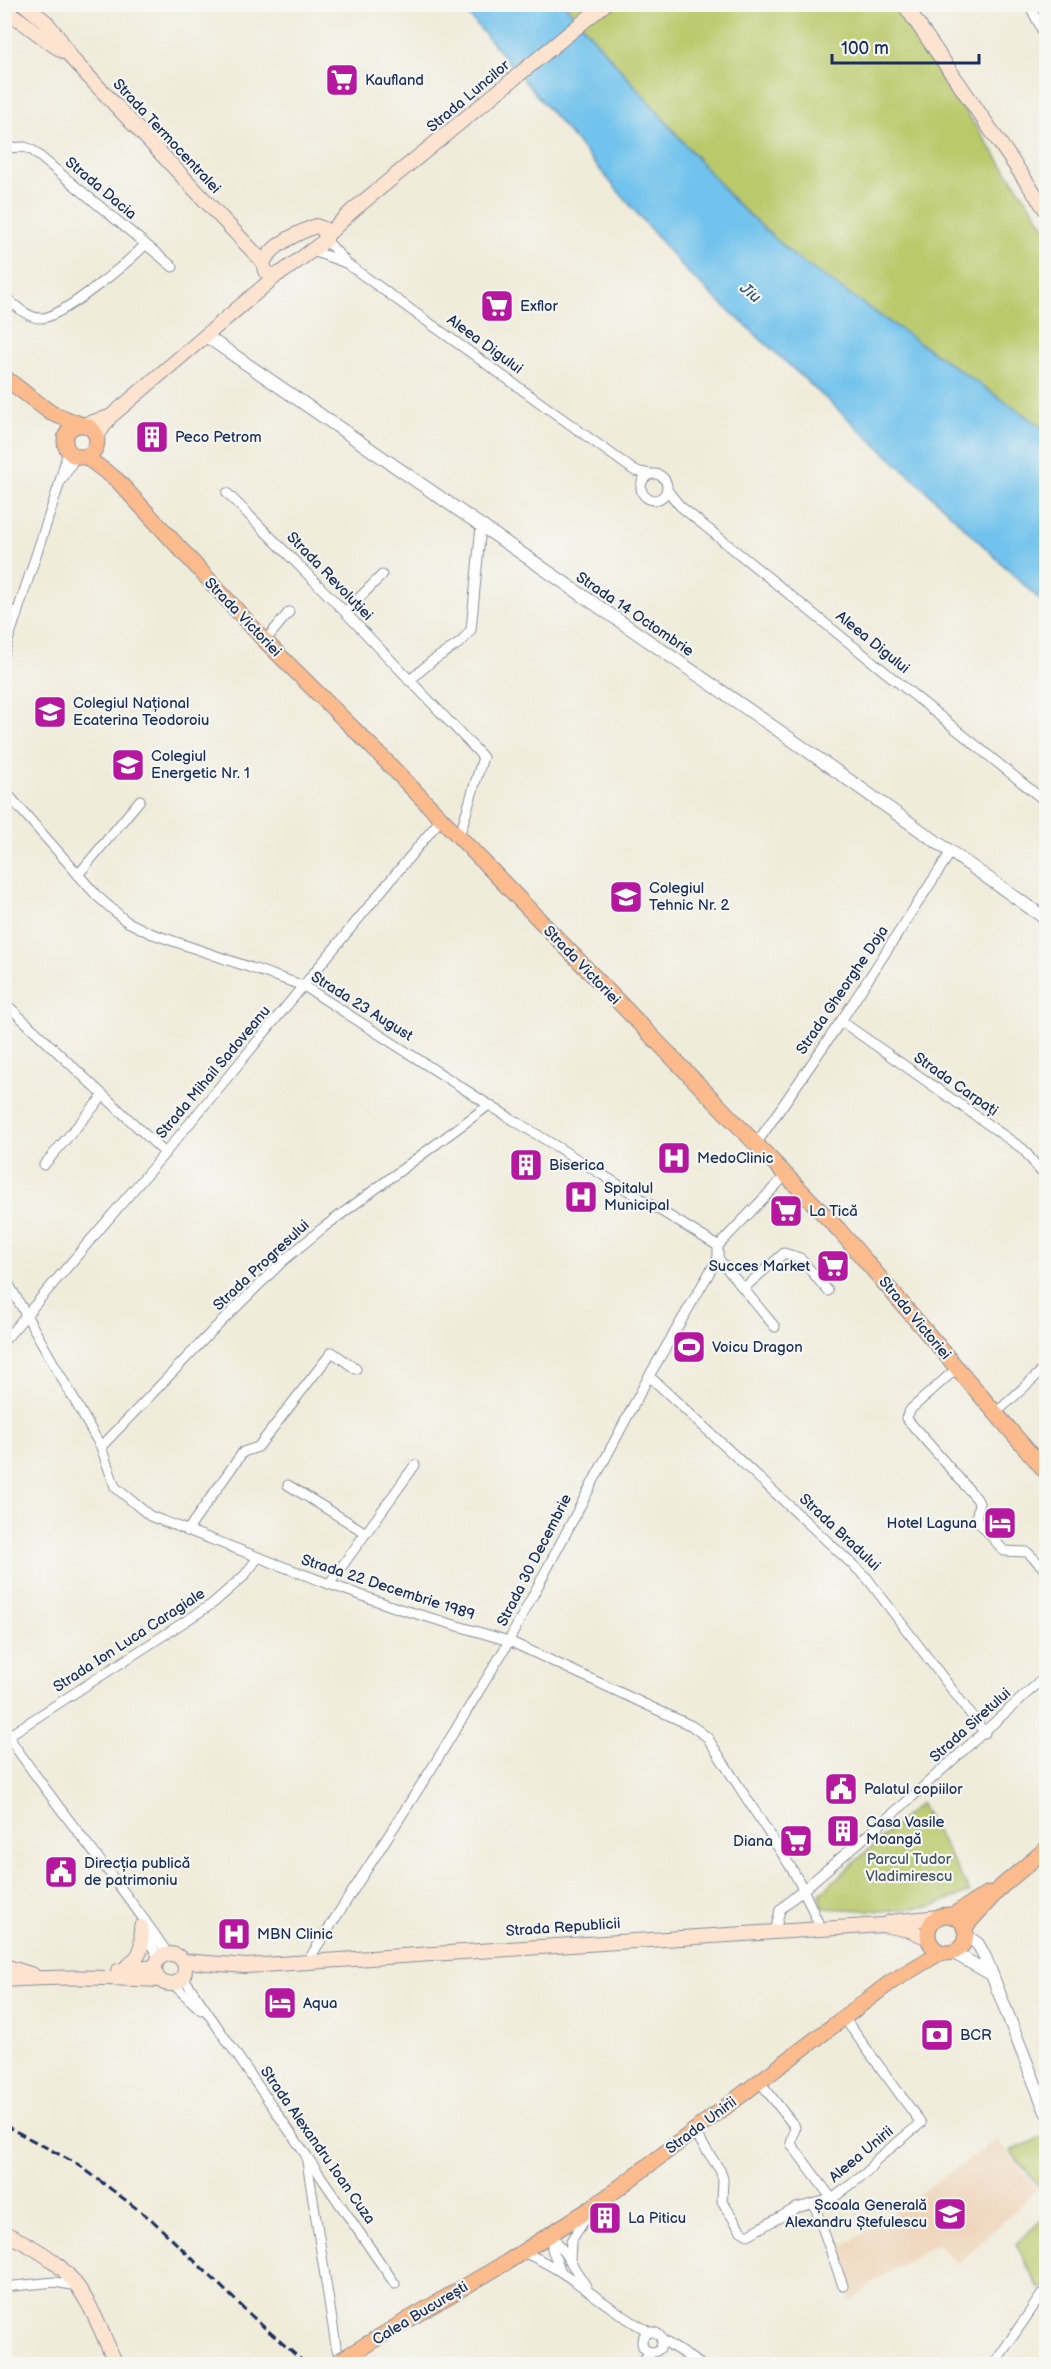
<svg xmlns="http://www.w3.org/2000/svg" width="1051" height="2369" font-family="'Balsamiq Sans',sans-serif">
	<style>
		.built { fill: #efd6bb }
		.green { fill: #bac96b; stroke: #6a7c64; stroke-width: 1.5 }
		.water { fill: #71c2ec; stroke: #4678a5; stroke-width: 1.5 }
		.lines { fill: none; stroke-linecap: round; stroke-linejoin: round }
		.minor-casing { stroke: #868e9c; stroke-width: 11 }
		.tertiary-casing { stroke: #868e9c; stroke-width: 14 }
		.secondary-casing { stroke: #868e9c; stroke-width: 16 }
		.primary-casing { stroke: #868e9c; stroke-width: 17 }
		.minor { stroke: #fff; stroke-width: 9 }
		.tertiary { stroke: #fff; stroke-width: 12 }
		.secondary { stroke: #fde4d1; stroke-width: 14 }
		.primary { stroke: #fbbb8d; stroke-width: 15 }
		.rail { stroke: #1b2f5e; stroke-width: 3; stroke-dasharray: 9 4.5; stroke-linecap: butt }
		.primary-bridge-casing { stroke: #868e9c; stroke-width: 17; stroke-linecap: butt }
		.primary-bridge { stroke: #fbbb8d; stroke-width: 15 }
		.labels { text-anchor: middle; stroke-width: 4.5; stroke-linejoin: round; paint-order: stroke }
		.poi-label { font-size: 15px; fill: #1b2f5e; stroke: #f6f6f2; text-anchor: start }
		.street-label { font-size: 15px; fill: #1b2f5e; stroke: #f6f6f2 }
		.park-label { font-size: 15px; fill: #435661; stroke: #f6f6f2 }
		.water-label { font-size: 16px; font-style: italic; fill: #305482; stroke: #f6f6f2 }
	</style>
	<rect width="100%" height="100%" fill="#f6f6f2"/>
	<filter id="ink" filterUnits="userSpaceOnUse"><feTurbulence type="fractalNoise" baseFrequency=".0167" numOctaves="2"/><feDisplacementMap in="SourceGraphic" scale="12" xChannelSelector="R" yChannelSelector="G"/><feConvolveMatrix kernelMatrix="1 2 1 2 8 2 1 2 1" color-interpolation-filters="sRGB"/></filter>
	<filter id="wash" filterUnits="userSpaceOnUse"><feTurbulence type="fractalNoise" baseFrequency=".008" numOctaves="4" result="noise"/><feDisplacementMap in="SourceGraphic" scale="24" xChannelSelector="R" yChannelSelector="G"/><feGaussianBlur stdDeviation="1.35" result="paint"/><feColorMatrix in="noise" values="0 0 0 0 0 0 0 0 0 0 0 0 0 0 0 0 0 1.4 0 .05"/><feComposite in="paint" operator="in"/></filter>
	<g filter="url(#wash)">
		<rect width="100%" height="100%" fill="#f0ecda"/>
		<path class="built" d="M997,2140L1038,2189L957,2265L937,2243L875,2281L851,2302L835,2239L847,2244Z"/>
		<g class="green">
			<path d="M565,5H892L1046,228V430L795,257L734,201Z"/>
			<path d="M920,1803L970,1892L932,1906L887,1911L823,1908L820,1894Z"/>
			<path d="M1046,2136V2195L1010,2151Z"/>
			<path d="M1046,2216V2287L1039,2289L1016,2244Z"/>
		</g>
		<path class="water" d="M460,5H565L734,201L795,257L1046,430V606L915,480L686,271Z"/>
	</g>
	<g filter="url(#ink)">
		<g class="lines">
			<g class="minor-casing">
				<g id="minor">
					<path d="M1029,4L1046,38"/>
					<path d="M4,148L25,147L32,150L173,267"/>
					<path d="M326,240L345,261"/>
					<path d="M313,251L346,263L635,471L650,474"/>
					<path d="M4,296C14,304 26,317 39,318C59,321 130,260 145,245"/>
					<circle cx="654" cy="487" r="13"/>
					<path d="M63,478L76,456"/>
					<path d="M667,490L680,506L1046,802"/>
					<path d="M227,493L345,612L483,757L459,837"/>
					<path d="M4,605L17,615"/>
					<path d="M345,612L382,575"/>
					<path d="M265,641L289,612"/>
					<path d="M4,653L59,485L68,450"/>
					<path d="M1046,659V664"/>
					<path d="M409,681L432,661L461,642L471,630L481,526"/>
					<path d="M4,790L97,896L126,921L150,933L304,986L489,1105L718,1246"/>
					<path d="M78,875L140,800"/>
					<path d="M4,1002L165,1153"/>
					<path d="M841,1021L1023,1149L1046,1178"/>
					<path d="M756,1144L841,1021L951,852"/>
					<path d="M44,1165L103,1096"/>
					<path d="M718,1258L775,1327"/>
					<path d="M4,1276L101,1447L115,1487L150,1516L329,1584L400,1609L509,1641L692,1726L707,1737L792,1869L803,1889L821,1929"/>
					<path d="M744,1288L784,1253L800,1258L828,1291"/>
					<path d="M4,1341L165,1153L441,819"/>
					<path d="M957,1368L911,1409L906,1418L977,1499L979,1503L976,1519L1004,1551L1027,1552L1046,1570"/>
					<path d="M649,1376L867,1578L985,1733"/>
					<path d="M996,1413L1046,1367"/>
					<path d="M101,1447L214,1329L283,1261L324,1227L489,1105"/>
					<path d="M288,1485L366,1533L329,1584"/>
					<path d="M187,1531L243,1452L258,1447L332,1352L356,1369"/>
					<path d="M366,1533L415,1465"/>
					<path d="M4,1730C55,1808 117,1877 168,1954"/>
					<path d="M8,1736L212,1604L244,1576L257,1559"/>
					<path d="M144,1931L159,1959"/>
					<path d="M775,1932L780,1910L791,1900L904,1804L1046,1676"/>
					<path d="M307,1962L432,1768L504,1650L649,1376L718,1258V1246L786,1175"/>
					<path d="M183,1977L395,2284"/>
					<path d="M173,1984L201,2010"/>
					<path d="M760,2082L795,2127L791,2144L832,2199"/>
					<path d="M693,2130L720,2170L723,2179L722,2201L741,2231L748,2235L796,2208L832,2199L867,2172L876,2160L921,2123L844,2018"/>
					<path d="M306,2155L336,2346L342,2363"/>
					<path d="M814,2204L843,2286"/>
					<path d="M552,2234L586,2286"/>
					<path d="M552,2234V2249L561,2272"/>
					<path d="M522,2252C570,2270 605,2309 650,2332"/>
					<path d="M570,2260L571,2241L587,2216"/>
					<path d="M4,2287L55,2282L77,2286"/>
					<circle cx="652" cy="2342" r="10"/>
					<path d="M661,2339L700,2364"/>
					<path d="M639,2364L652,2352"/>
					<path d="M994,2364L1042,2294"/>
				</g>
			</g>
			<g class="tertiary-casing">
				<g id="tertiary">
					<path d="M206,336L785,735L1046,919"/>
					<path d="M965,1935L978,1944L985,1957L1046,2112"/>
					<path d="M952,1952L991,1974"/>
				</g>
			</g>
			<g class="secondary-casing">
				<g id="secondary">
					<path d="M24,4L46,22L59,38L73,60L263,262"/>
					<path d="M904,4L1046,210"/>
					<path d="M4,10C27,22 44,42 67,53"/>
					<path d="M316,226L324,229L326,240L284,271C277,275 272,277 265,271L263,262C274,244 297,233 316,226Z"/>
					<path d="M326,236L352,211L605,4"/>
					<path d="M86,424L110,417"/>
					<path d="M97,436L110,417L277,275"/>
					<path d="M890,1922L939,1917"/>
					<circle cx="170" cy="1969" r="15"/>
					<path d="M183,1961L246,1966L883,1925L910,1930L928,1938"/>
					<path d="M4,1966L33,1975"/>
					<path d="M123,1970C142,1956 143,1950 141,1927"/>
					<path d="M118,1971L155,1967"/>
					<path d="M4,1980C56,1976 107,1977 159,1980"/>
					<path d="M4,2233C24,2242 44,2252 60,2267C88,2291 101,2332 116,2364"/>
				</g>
			</g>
			<g class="primary-casing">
				<g id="primary">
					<path d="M4,377L51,413L80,424"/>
					<circle cx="81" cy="441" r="16"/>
					<path d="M86,457L117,480L265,641L379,754L839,1230L1046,1472"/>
					<circle cx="947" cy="1934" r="19"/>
					<path d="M951,1916L989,1893"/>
					<path d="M964,1928L1002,1886L1046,1849"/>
					<path d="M409,2319L507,2262L596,2205L891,1982L941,1952"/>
				</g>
			</g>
			<use href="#minor" class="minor"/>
			<use href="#tertiary" class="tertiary"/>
			<use href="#secondary" class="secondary"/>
			<use href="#primary" class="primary"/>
			<path class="rail" d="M4,2125L79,2165L152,2220L257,2321L306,2364"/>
			<g class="primary-bridge-casing">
				<path id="primary-bridge" d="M334,2364L409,2319"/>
			</g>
			<use href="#primary-bridge" class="primary-bridge"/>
		</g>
	</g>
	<defs>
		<g id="supermarket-square" transform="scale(1.725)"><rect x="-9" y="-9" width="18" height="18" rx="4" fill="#b5179e" stroke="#f6f6f2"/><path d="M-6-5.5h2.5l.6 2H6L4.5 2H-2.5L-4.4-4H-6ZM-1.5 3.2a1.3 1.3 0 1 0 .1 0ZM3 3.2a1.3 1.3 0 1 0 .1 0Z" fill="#fff"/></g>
		<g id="building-square" transform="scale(1.725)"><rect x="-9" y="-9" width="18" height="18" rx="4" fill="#b5179e" stroke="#f6f6f2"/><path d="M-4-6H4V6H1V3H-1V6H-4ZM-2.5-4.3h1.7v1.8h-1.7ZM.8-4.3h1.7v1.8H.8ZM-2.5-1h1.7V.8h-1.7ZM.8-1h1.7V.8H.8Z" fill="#fff"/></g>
		<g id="school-square" transform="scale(1.725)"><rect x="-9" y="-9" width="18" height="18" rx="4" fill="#b5179e" stroke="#f6f6f2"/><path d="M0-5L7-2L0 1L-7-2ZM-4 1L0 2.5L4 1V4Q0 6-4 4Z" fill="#fff"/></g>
		<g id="hospital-square" transform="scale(1.725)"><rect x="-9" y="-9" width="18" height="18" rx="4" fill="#b5179e" stroke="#f6f6f2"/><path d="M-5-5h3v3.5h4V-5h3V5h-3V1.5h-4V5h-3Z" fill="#fff"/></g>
		<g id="stadium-square" transform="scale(1.725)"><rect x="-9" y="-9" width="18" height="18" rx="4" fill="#b5179e" stroke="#f6f6f2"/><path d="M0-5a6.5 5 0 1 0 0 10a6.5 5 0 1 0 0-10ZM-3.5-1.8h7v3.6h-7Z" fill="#fff"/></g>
		<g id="hotel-square" transform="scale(1.725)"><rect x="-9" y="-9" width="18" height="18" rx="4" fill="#b5179e" stroke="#f6f6f2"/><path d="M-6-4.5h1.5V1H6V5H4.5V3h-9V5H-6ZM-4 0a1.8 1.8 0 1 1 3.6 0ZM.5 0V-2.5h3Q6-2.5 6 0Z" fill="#fff"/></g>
		<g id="civic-square" transform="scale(1.725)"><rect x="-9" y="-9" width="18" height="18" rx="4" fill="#b5179e" stroke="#f6f6f2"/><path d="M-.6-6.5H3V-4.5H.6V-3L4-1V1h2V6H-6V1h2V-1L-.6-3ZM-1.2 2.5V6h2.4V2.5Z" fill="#fff"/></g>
		<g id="bank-square" transform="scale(1.725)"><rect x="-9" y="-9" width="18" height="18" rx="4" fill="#b5179e" stroke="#f6f6f2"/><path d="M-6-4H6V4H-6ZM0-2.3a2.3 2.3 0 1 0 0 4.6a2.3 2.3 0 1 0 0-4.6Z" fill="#fff"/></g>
	</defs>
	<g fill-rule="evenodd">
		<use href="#supermarket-square" x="342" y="80"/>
		<use href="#supermarket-square" x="497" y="306"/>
		<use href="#building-square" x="152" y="437"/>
		<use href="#school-square" x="50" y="712"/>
		<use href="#school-square" x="128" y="765"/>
		<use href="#school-square" x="626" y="897"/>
		<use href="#hospital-square" x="674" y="1158"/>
		<use href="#building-square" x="526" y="1165"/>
		<use href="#hospital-square" x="581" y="1197"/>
		<use href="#supermarket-square" x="786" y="1211"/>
		<use href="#supermarket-square" x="833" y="1266"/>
		<use href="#stadium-square" x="689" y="1347"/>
		<use href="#hotel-square" x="1000" y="1523"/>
		<use href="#civic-square" x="841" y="1789"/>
		<use href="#building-square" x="843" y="1831"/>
		<use href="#supermarket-square" x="796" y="1841"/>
		<use href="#civic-square" x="61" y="1872"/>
		<use href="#hospital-square" x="234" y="1934"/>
		<use href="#hotel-square" x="280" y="2003"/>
		<use href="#bank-square" x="937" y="2035"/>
		<use href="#school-square" x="950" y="2214"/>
		<use href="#building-square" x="605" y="2218"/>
	</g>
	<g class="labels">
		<g class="poi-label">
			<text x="365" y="85">Kaufland</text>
			<text x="520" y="311">Exflor</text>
			<text x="175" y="442">Peco Petrom</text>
			<text x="73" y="708">Colegiul Național<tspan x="73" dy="17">Ecaterina Teodoroiu</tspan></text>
			<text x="151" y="761">Colegiul<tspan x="151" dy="17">Energetic Nr. 1</tspan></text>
			<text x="649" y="893">Colegiul<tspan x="649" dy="17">Tehnic Nr. 2</tspan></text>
			<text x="697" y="1163">MedoClinic</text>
			<text x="549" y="1170">Biserica</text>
			<text x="604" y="1193">Spitalul<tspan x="604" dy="17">Municipal</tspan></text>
			<text x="809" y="1216">La Tică</text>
			<text x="810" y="1271" text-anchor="end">Succes Market</text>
			<text x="712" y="1352">Voicu Dragon</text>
			<text x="977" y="1528" text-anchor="end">Hotel Laguna</text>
			<text x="864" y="1794">Palatul copiilor</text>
			<text x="866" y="1827">Casa Vasile<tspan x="866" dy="17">Moangă</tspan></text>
			<text x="773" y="1846" text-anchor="end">Diana</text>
			<text x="84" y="1868">Direcția publică<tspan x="84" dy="17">de patrimoniu</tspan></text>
			<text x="257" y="1939">MBN Clinic</text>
			<text x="303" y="2008">Aqua</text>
			<text x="960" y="2040">BCR</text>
			<text x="927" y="2210" text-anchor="end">Școala Generală<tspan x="927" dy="17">Alexandru Ștefulescu</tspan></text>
			<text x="628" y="2223">La Piticu</text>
		</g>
		<g class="street-label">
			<text transform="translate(468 96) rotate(-40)" y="5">Strada Luncilor</text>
			<text transform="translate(167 136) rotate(47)" y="5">Strada Termocentralei</text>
			<text transform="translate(101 188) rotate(40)" y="5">Strada Dacia</text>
			<text transform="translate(485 344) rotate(36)" y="5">Aleea Digului</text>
			<text transform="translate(330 576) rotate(46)" y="5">Strada Revoluției</text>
			<text transform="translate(635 614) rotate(34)" y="5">Strada 14 Octombrie</text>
			<text transform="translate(243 617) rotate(46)" y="5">Strada Victoriei</text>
			<text transform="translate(873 642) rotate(39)" y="5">Aleea Digului</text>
			<text transform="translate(582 965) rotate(46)" y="5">Strada Victoriei</text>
			<text transform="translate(842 990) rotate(-56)" y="5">Strada Gheorghe Doja</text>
			<text transform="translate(362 1006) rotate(32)" y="5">Strada 23 August</text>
			<text transform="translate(213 1072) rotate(-50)" y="5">Strada Mihail Sadoveanu</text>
			<text transform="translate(956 1084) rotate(35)" y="5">Strada Carpați</text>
			<text transform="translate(261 1265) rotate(-43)" y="5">Strada Progresului</text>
			<text transform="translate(915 1318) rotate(50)" y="5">Strada Victoriei</text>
			<text transform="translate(840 1532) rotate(43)" y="5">Strada Bradului</text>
			<text transform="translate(534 1560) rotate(-63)" y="5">Strada 30 Decembrie</text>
			<text transform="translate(388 1587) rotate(18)" y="5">Strada 22 Decembrie 1989</text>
			<text transform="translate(129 1640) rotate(-33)" y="5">Strada Ion Luca Caragiale</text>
			<text transform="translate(970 1725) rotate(-42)" y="5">Strada Siretului</text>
			<text transform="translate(563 1927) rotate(-4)" y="5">Strada Republicii</text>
			<text transform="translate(701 2125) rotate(-37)" y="5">Strada Unirii</text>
			<text transform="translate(318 2145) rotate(55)" y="5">Strada Alexandru Ioan Cuza</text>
			<text transform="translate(861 2154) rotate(-40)" y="5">Aleea Unirii</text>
			<text transform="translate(420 2313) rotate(-31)" y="5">Calea București</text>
		</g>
		<g class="park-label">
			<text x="909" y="1864">Parcul Tudor<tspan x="909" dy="17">Vladimirescu</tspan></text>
		</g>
		<g class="water-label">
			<text transform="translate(751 292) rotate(40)" y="6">Jiu</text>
		</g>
	</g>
	<rect width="1051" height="2369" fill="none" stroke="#f6f6f2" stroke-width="24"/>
	<path d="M832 54v9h147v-9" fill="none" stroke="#1b2f5e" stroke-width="3"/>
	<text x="841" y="54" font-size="18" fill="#1b2f5e" stroke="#f6f6f2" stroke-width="4.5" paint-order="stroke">100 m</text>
</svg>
